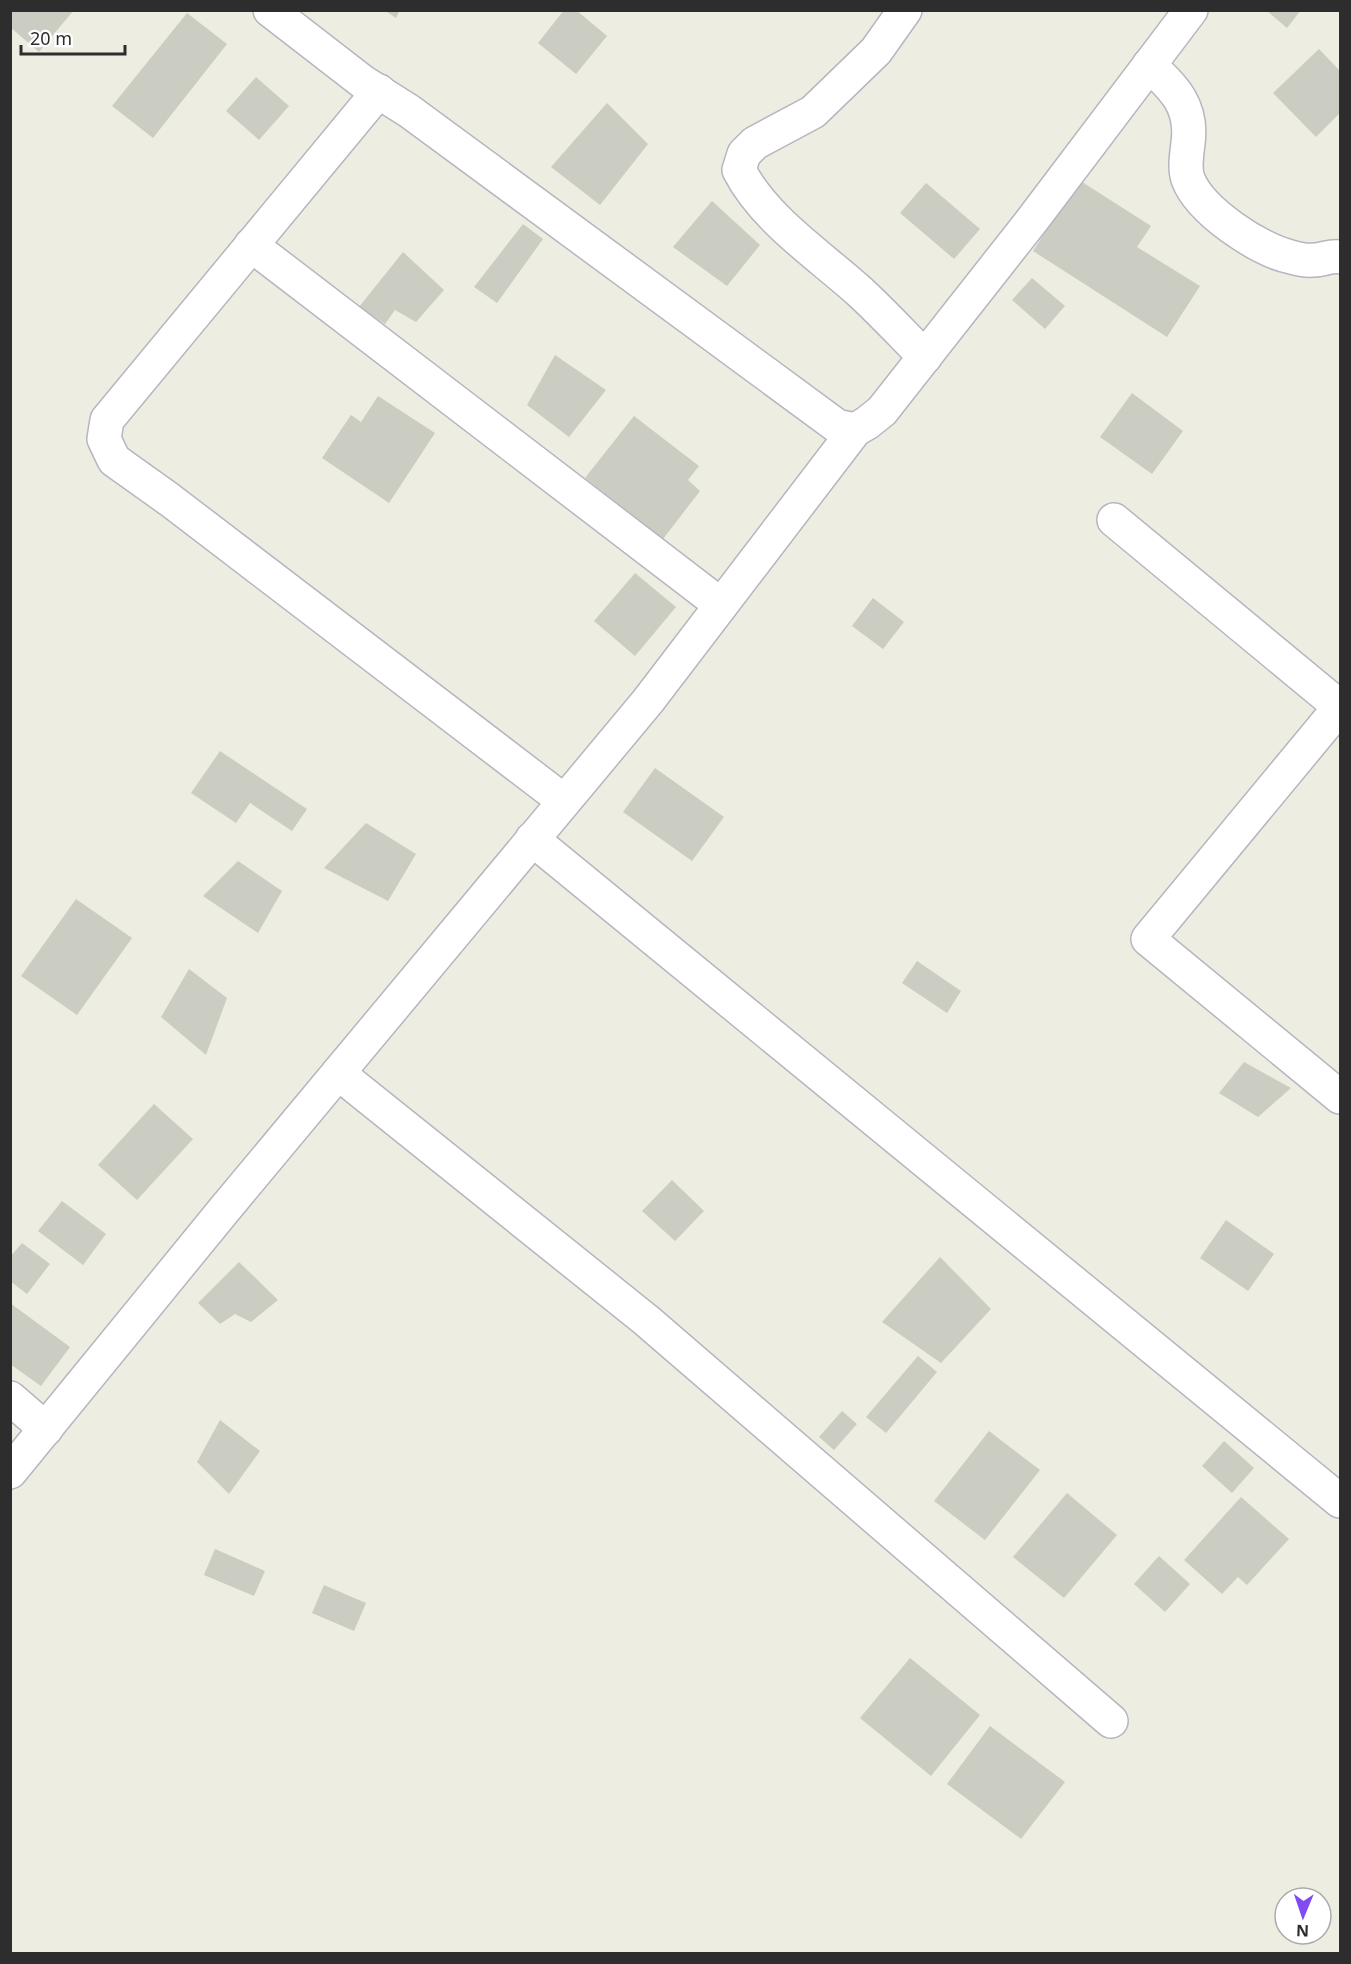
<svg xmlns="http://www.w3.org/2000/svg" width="1351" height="1964" font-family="'Noto Sans',sans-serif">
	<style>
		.building { fill: #cbcdc3 }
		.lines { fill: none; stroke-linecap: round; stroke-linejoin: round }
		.minor-casing { stroke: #b8b4c0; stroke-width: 36 }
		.minor { stroke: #fff; stroke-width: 33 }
	</style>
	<rect width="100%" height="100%" fill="#edeee1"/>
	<g class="building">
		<path d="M10,10H74L39,52L10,27Z"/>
		<path d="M384,10H400L396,18Z"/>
		<path d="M564,10H576L607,36L576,74L538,43Z"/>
		<path d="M1266,10H1301L1287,28Z"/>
		<path d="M187,13L227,44L153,138L112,106Z"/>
		<path d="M1319,49L1340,71V113L1316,137L1273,93Z"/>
		<path d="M256,77L289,106L259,140L226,111Z"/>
		<path d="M607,103L648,144L600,205L551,167Z"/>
		<path d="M1079,180L1151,226L1137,247L1200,286L1167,337L1033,251Z"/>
		<path d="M926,183L980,229L954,259L900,213Z"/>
		<path d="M712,201L760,245L727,286L673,247Z"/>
		<path d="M523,224L543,239L497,303L474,287Z"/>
		<path d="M403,252L444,290L416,322L395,310L385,324L359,307Z"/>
		<path d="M1032,278L1065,306L1045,329L1012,300Z"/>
		<path d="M555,355L606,390L569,437L527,405Z"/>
		<path d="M1132,393L1183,431L1152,474L1100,437Z"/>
		<path d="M378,396L435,433L389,503L322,458L351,415L361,422Z"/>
		<path d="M634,416L699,466L688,480L700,491L663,539L585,478Z"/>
		<path d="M635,573L676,607L635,656L594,621Z"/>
		<path d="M873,598L904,622L883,649L852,626Z"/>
		<path d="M220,751L307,809L292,831L250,803L236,823L191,793Z"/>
		<path d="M655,768L724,817L692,861L623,812Z"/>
		<path d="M366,823L416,854L388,901L324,868Z"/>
		<path d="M238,861L282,891L258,933L203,896Z"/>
		<path d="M76,899L132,938L77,1015L21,976Z"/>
		<path d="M917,961L961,991L947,1013L902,983Z"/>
		<path d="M189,969L227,998L206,1055L161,1017Z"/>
		<path d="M1244,1062L1291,1088L1258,1117L1219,1093Z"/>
		<path d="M154,1104L193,1139L137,1200L98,1165Z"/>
		<path d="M672,1180L704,1211L675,1241L642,1211Z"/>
		<path d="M62,1201L106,1234L83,1265L38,1231Z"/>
		<path d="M1226,1220L1274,1254L1248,1291L1200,1258Z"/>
		<path d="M22,1243L50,1264L27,1294L10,1281V1257Z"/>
		<path d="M940,1257L991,1309L941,1363L882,1322Z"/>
		<path d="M239,1262L278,1300L251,1322L235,1314L220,1324L198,1303Z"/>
		<path d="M10,1303L70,1347L41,1386L10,1364Z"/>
		<path d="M918,1356L937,1372L886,1433L866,1417Z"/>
		<path d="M842,1411L857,1424L834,1450L819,1437Z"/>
		<path d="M220,1420L260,1451L229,1494L197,1462Z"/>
		<path d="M989,1431L1040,1470L985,1540L934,1501Z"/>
		<path d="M1224,1441L1254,1468L1232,1493L1202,1466Z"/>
		<path d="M1067,1493L1117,1535L1064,1598L1013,1557Z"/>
		<path d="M1241,1497L1289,1539L1247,1585L1238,1577L1222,1594L1184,1560Z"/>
		<path d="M215,1549L265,1571L254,1596L204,1575Z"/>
		<path d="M1159,1556L1190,1584L1165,1612L1134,1584Z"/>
		<path d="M324,1585L366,1603L354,1631L312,1613Z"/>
		<path d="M910,1658L980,1715L931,1776L860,1718Z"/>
		<path d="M990,1726L1065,1782L1021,1839L947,1784Z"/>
	</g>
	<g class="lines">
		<g class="minor-casing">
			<g id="minor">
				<path d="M270,10L363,82L409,111L837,426L855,430"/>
				<path d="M905,10L876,51L813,112L755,143L744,154L739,170C764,219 819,255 859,291C882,312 903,335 925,357"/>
				<path d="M1149,65C1174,88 1193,106 1188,143C1187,153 1184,168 1188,179C1200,211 1259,250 1291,257C1298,259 1307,261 1314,260C1323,260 1331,255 1340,257"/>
				<path d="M379,91L107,420L104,439L114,460L170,500L564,801"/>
				<path d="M251,245L721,605"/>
				<path d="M1114,520L1340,707"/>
				<path d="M1340,707L1148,939L1340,1097"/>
				<path d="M532,839L1340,1501"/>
				<path d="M338,1073L646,1320L1111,1721"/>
				<path d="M10,1398L46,1429"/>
				<path d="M10,1472L224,1210L648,701L855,430L867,423L882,411L1033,219L1191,10"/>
			</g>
		</g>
		<use href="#minor" class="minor"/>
	</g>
	<rect width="1351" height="1964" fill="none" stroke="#2d2d2d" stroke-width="24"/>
	<g transform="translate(1303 1916) rotate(182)"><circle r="28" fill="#ffffff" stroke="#ababab" stroke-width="1.5"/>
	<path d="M0-4.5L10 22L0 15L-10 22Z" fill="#824af1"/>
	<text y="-9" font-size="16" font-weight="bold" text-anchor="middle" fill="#2d2d2d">N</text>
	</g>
	<path d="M21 45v9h104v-9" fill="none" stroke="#2d2d2d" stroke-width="3"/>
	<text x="30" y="45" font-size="18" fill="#2d2d2d" stroke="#ffffff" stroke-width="4.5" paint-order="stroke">20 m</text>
</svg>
